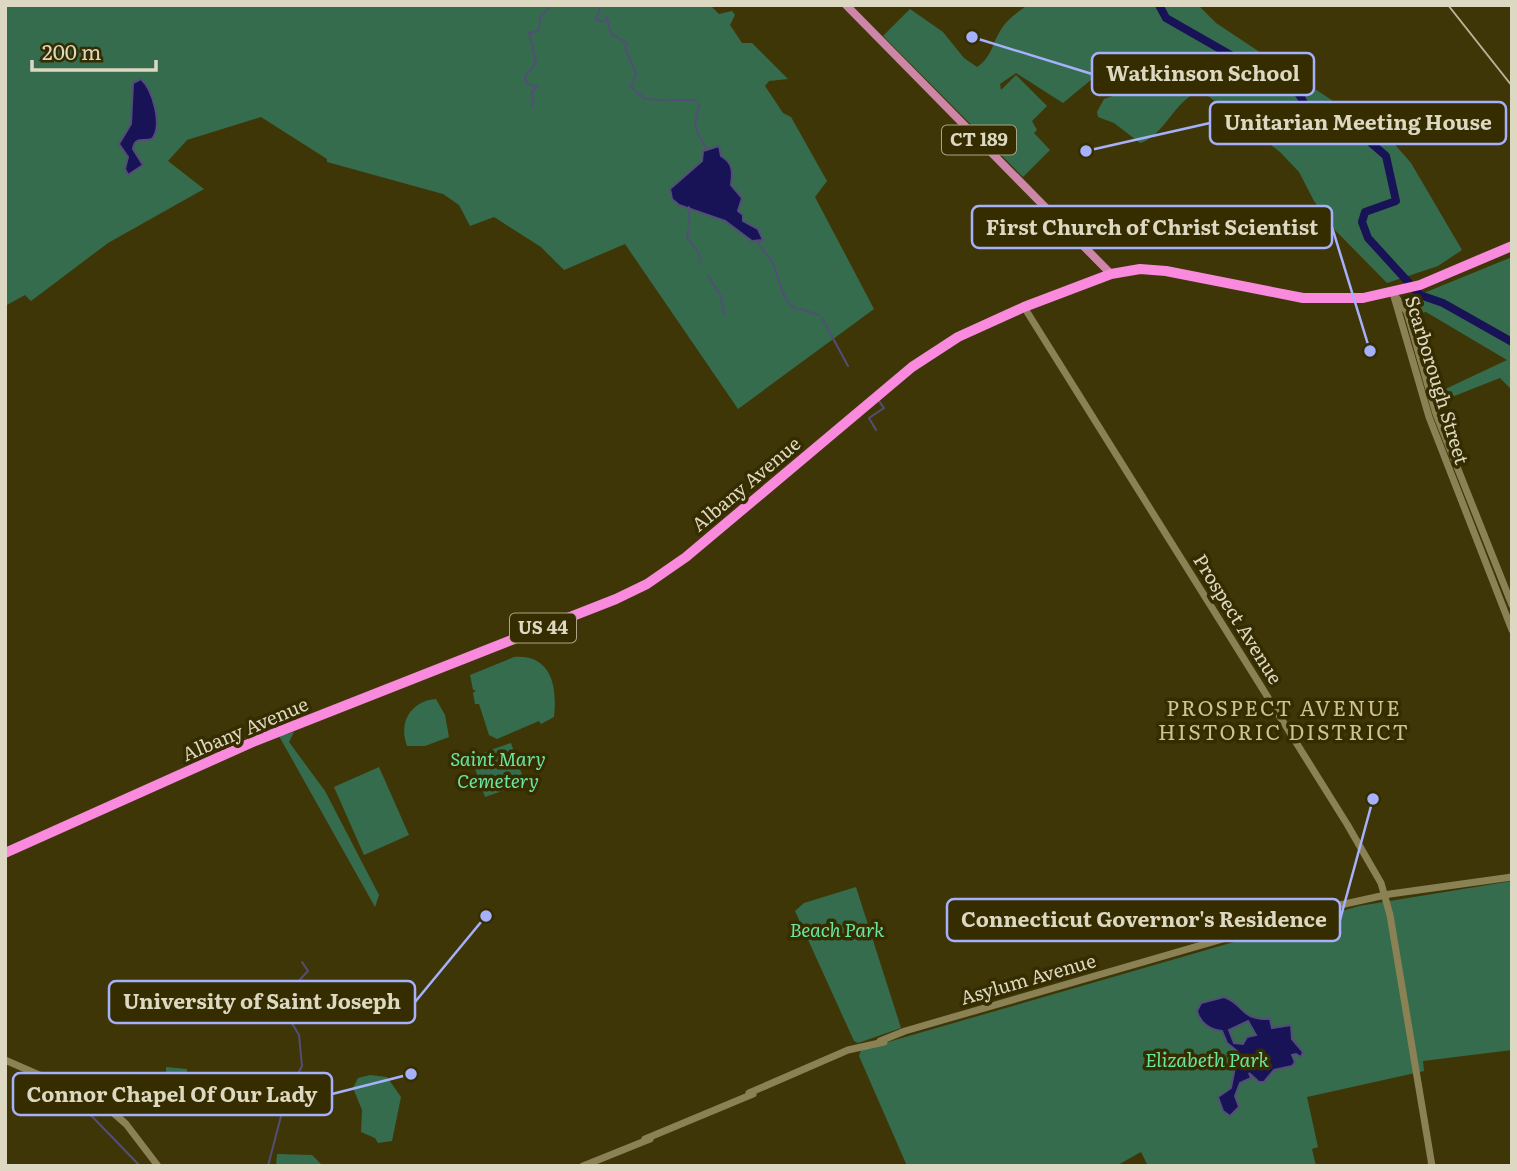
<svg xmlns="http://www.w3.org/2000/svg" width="1517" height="1171" font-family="Literata,serif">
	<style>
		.green { fill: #356c4d }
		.water { fill: #181357; stroke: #534e77; stroke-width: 2; fill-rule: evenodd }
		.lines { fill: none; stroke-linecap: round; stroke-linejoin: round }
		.stream { stroke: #534e77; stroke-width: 2 }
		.river { stroke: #181357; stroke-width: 8 }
		.secondary { stroke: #8a8155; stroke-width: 7 }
		.primary { stroke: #cd86a7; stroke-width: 8 }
		.highway { stroke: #fa8add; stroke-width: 10 }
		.rail { stroke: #b9b397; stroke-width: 2 }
		.labels { text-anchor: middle; stroke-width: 7; stroke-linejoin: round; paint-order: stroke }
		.shield { fill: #352c00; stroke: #aba487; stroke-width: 2 }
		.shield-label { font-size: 18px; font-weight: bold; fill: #ddd8c1 }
		.street-label { font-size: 19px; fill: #ddd8c1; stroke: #352c00 }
		.park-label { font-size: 19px; font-style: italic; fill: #6ae5a3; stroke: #352c00 }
		.neighbourhood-label { font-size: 21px; letter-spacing: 2px; fill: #ccc294; stroke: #352c00 }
		.leader { fill: none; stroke: #a6b1fc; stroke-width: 2.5 }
		.callout-dot { fill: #a6b1fc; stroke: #352c00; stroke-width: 2.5 }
		.callout { fill: #352c00; stroke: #a6b1fc; stroke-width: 2.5 }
		.callout-label { font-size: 21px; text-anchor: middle; font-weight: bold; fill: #ddd8c1 }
	</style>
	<rect width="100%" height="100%" fill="#3f3608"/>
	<g class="green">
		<path d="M5,5H710L719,14L732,11L735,15L730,25L742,43H752L788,79L769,81L765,86L783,113L791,117L827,181L815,197L874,309L738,409L625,244L564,270L541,247L494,217L470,226L459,205L443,194L327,162V159L261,117L187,140L168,161L204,189L108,243L31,301L25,295L5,306Z"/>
		<path d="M1028,5H1198L1216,23L1390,139L1411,163L1462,250L1438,266L1387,283L1333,228L1314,201L1299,172L1280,152L1203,92C1179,91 1165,137 1140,143L1114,123L1098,117L1097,112L1104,99L1122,93L1102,72L1092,74V79L1063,103L1016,73L1000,84L1001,90L1016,75L1047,106L1032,121L1037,130L1034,133L1050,150L1023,177L883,36L910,9L943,32L964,58L977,67C991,58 992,45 999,33C1005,21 1017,12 1028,5Z"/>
		<path d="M1512,257V390L1500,378L1439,402V392L1507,360L1426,312L1414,314L1409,302L1414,297Z"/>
		<path d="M514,657C554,654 557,691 554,717L541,724L539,721L497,739L489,735L479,704H475L473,693L476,690H473L470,675Z"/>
		<path d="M436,699L445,715L449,737L425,746H407C398,722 411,701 436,699Z"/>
		<path d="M294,732L289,742L325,791L379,895L375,907L279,736Z"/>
		<path d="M511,743L525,783L485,797L471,757Z"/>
		<path d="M379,767L409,835L364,855L334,787Z"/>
		<path d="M1512,881V1050L1423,1061L1424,1071L1307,1097L1318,1147L1312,1149L1316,1166H1148L1141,1152L1116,1166H907L859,1056L861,1050L881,1044L1359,906Z"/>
		<path d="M856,887L901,1028L858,1043L854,1041L795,911L804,903Z"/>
		<path d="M166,1067L187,1069L186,1084L170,1082L166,1086Z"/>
		<path d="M370,1075L387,1077L401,1097L392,1141L378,1143L375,1138L361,1132L362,1110L353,1088L358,1078Z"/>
		<path d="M277,1154L312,1155L323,1166H276Z"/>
	</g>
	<g class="water">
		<path d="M141,79C153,90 163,126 152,139C143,142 135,136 133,149L143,165L128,175L125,169L128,157L119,144L131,124L133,83Z"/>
		<path d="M719,146L721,156C733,163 733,171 731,185L742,198L738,211L743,215V221L758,229L763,240L752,241L725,221L679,205L672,199L670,189L702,161L703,151Z"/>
		<path d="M1224,997C1245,1004 1239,1020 1270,1019L1272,1028L1291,1025L1292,1039L1303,1052L1301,1057L1296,1054L1292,1055L1295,1062L1292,1066L1274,1070L1264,1082H1259L1249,1073L1251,1078L1240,1083L1235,1096L1239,1107L1230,1116L1223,1111L1218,1097L1231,1088L1238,1052L1227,1043L1222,1031C1210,1030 1200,1023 1197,1011L1201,1003ZM1248,1021L1256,1035L1247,1037L1243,1044L1234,1043L1229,1030Z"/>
	</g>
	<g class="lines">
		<g class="stream">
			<path d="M601,5L596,20L604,22L607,17L611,34L627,43L625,48L636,73L631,87L645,99L665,100"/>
			<path d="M540,25V17L551,6H556"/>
			<path d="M668,100H697"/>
			<path d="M699,104L695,125L699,136"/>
			<path d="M533,106L532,91L537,87L527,84L525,77L536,62L529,33L538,31L539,28"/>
			<path d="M701,139L707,150"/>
			<path d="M689,223V207"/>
			<path d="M689,227L687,237L699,253L700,262"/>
			<path d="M758,241C761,251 769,255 773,264C779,275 782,306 798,309"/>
			<path d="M708,276L721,296L724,315"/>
			<path d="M801,309L819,315"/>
			<path d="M822,318L848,366"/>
			<path d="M876,430L869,418L884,408L879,401"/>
			<path d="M81,1105L140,1166"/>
			<path d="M268,1166L286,1097L302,1066L299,1035L279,1002L308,971L302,962"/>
		</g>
		<path class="river" d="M1159,5L1166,18L1299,94L1310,114L1363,136L1386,156L1396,201L1365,212L1362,222L1368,238L1420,295L1443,303L1512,342"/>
		<g class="secondary">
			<path d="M1393,293L1429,417L1512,630"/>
			<path d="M1393,293L1407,312L1436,414L1512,605"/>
			<path d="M1024,307L1347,824L1381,883L1390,915L1432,1166"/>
			<path d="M880,1041L905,1031L1340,905L1390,894L1512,877"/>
			<path d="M5,1060L101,1102L126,1124L158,1166"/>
			<path d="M749,1093L848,1050L884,1042"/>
			<path d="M645,1139L753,1094"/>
			<path d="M583,1166L650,1139"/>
		</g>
		<path class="primary" d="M846,5L1111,274"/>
		<path class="highway" d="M5,853L255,741L616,599L647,584L686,557L912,367L958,337L1024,307L1111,274L1140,269L1166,271L1303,298H1363L1420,285L1512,246"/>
		<path class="rail" d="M1448,5L1512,86"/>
	</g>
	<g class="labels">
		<g class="shield">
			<rect x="942" y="125.5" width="74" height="29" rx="5"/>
			<rect x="510" y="613.5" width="66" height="29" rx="5"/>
		</g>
		<g class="shield-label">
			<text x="979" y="146">CT 189</text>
			<text x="543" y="634">US 44</text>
		</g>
		<g class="street-label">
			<text transform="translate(1437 380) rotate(73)" y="7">Scarborough Street</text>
			<text transform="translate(746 484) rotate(-40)" y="7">Albany Avenue</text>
			<text transform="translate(1238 619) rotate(58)" y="7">Prospect Avenue</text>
			<text transform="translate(245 729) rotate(-23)" y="7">Albany Avenue</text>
			<text transform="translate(1028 979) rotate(-16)" y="7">Asylum Avenue</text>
		</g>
		<g class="park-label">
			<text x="498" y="766">Saint Mary<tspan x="498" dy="22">Cemetery</tspan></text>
			<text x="837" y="937">Beach Park</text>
			<text x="1207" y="1067">Elizabeth Park</text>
		</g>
		<g class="neighbourhood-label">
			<text x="1284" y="716">PROSPECT AVENUE<tspan x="1284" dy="24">HISTORIC DISTRICT</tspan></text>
		</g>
	</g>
	<path class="leader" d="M972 37L1092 74M1086 151L1210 123M1370 351L1332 227M1373 799L1340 920M486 916L415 1002M411 1074L332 1094"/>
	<g class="callout-dot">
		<circle cx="972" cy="37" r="7"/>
		<circle cx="1086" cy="151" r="7"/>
		<circle cx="1370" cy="351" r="7"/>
		<circle cx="1373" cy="799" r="7"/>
		<circle cx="486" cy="916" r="7"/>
		<circle cx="411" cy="1074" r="7"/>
	</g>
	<g class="callout">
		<rect x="1092" y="53" width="222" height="42" rx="7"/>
		<rect x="1210" y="102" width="296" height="42" rx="7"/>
		<rect x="972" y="206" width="360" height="42" rx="7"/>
		<rect x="947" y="899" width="393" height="42" rx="7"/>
		<rect x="109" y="981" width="306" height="42" rx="7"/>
		<rect x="13" y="1073" width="319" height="42" rx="7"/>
	</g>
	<g class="callout-label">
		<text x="1203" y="81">Watkinson School</text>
		<text x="1358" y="130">Unitarian Meeting House</text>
		<text x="1152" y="235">First Church of Christ Scientist</text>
		<text x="1144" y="927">Connecticut Governor's Residence</text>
		<text x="262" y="1009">University of Saint Joseph</text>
		<text x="172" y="1102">Connor Chapel Of Our Lady</text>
	</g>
	<rect width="1517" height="1171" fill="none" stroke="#ddd8c1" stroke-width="14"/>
	<path d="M32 60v10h124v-10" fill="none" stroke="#ddd8c1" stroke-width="3.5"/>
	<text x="42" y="60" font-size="21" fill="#ddd8c1" stroke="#352c00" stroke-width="5" paint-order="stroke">200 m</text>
</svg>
